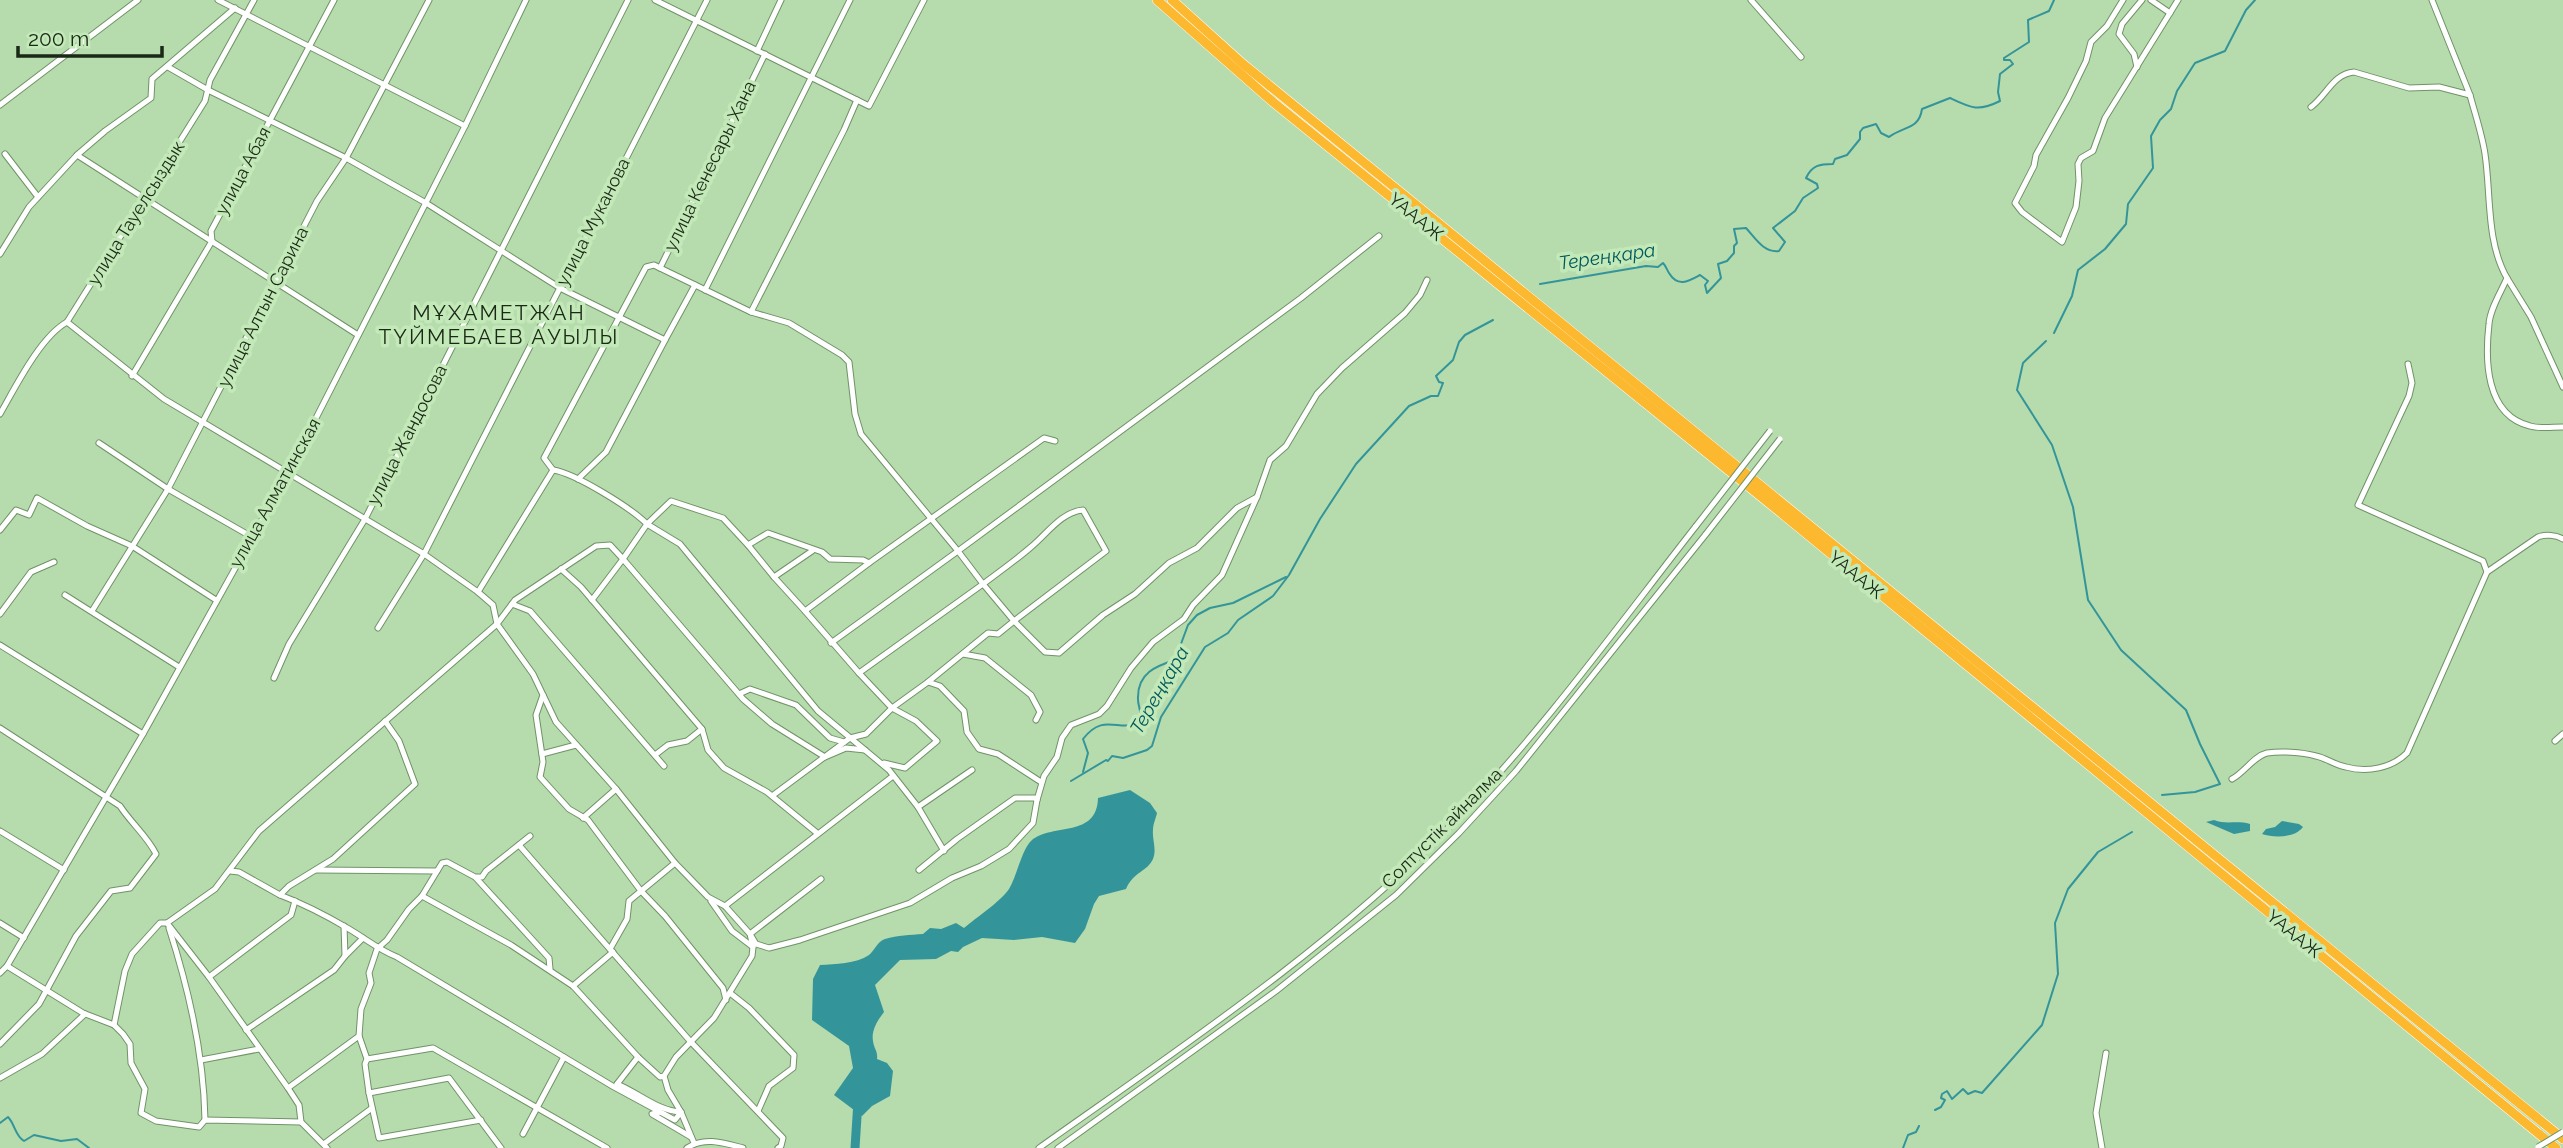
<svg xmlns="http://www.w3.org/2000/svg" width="2563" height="1148" font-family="Raleway,sans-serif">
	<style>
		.water { fill: #33959a }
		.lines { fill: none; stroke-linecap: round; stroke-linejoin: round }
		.stream { stroke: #33959a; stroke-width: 2 }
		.river { stroke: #33959a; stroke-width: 9 }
		.minor-casing { stroke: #709367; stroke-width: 7 }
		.highway-casing { stroke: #fff; stroke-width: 10 }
		.minor { stroke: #fff; stroke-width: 5 }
		.highway { stroke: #fcb82e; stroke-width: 9 }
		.minor-bridge-casing { stroke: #709367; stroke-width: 7; stroke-linecap: butt }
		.minor-bridge { stroke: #fff; stroke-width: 5 }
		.labels { text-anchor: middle; stroke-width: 7; stroke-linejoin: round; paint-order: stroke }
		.street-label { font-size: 18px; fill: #1a2816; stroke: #c3e9b9 }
		.water-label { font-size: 19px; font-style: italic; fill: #00585b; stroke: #c3e9b9 }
		.quarter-label { font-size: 21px; letter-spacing: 2px; fill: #1a2816; stroke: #c3e9b9 }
	</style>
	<rect width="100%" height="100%" fill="#b6dbad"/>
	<g class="water">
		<path d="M1130,790L1150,803L1157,813C1156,818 1153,824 1153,830C1152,840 1157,849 1153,859C1147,872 1134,871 1126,889L1099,896L1094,904L1085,929L1075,943L1042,937L1014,940L982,938L963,947L958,952L951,951L936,959L900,960L875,985L884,1012C878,1020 871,1030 873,1041C874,1049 878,1051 877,1059L887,1063L893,1071L890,1096L872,1106L862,1116L834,1095L853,1068L849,1046L812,1020L813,979L820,965C835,964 856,964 869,955C875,950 877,942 885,939C898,935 910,935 923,934L930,928L941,929L956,923L964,928C977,917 1000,902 1009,889C1017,876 1022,848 1032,840C1053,823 1097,838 1098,798Z"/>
		<path d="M2214,820C2226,825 2237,820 2250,824V831L2234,834L2206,822Z"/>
		<path d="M2282,821L2299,824L2303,827C2295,838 2274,838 2262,834L2266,829L2275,827Z"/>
	</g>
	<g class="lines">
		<g class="stream">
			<path d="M1540,284L1646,266L1658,267L1663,263C1666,266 1667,270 1669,273C1678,288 1689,281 1700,275L1708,281L1705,285L1707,293L1721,278L1718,264L1727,261L1734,253V246L1737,243L1734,229L1746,228C1756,239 1764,253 1779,251L1785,242L1773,228L1795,211L1803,198L1818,188L1817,184L1806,178C1812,165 1820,164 1833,164L1835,159L1847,155L1860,139V132L1863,128L1876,124L1881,133L1889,137C1903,126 1919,130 1922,109L1950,98C1971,108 1978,112 2000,101L1998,92L2000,74L2013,64L2010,60H2004V58L2029,42L2028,20L2049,11L2054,0"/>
			<path d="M2054,333L2072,296L2078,270L2105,249L2126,224L2128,204L2153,168L2151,136L2160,120L2171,109L2177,91L2195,63L2225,51L2246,10L2255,0"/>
			<path d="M2046,341L2023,363L2017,390L2052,445L2073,507L2088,600L2121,650L2186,710L2200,744L2220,784L2195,792L2162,795"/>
			<path d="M1083,772L1088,753L1083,739C1103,713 1117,731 1138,724C1144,713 1137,707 1138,697C1138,673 1156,666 1175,660L1188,625L1197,615L1210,608L1233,603L1286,577"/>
			<path d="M1071,781L1106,760L1108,761L1112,756L1123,758L1147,750L1152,746L1161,717L1205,647L1228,633L1238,620L1273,596L1289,575L1320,519L1356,464L1409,406L1431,396H1438L1443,383L1439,382L1436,376L1453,360L1459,342L1465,335L1493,320"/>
			<path d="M1935,1110L1941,1107L1945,1100L1941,1098L1942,1094L1947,1091L1952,1099L1963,1089L1968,1094L1975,1091L1982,1093L2042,1025L2058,974L2055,923L2068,889L2098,852L2132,832"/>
			<path d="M0,1123L8,1117C15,1124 15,1136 24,1141L34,1135L61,1141L77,1139L89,1148"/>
			<path d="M1903,1148L1908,1135L1916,1132L1919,1126"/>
		</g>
		<path class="river" d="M855,1148L858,1101"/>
		<g class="minor-casing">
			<g id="minor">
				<path d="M218,0L465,126"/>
				<path d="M655,0L869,106L924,0"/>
				<path d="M1751,0L1801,57"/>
				<path d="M2123,0L2107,26L2091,42L2086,61L2068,98L2036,155L2034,166L2015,203L2022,212L2062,242L2076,207L2079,181L2078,164L2081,158L2093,151L2105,118L2178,0"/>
				<path d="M2151,0L2170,13"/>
				<path d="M757,51L781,0"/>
				<path d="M168,67L208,90L346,158L426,203L560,288L665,340L695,285"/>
				<path d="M2137,67L2134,54L2119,34L2122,24L2142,0"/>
				<path d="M2470,95C2475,114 2482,134 2485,154C2491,193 2486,242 2507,278C2501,292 2490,309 2489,324C2485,359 2485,415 2530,426C2540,429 2552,427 2563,427"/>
				<path d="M0,105L138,0"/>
				<path d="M2311,107C2327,95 2333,74 2354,72L2409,88L2439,87L2470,95L2432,0"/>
				<path d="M5,154L38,197"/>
				<path d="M77,155L105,131L151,98L152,79L235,8"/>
				<path d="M0,254L29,207L77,155L358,335"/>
				<path d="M660,268L751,312L844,130L857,100"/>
				<path d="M2507,278L2531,317L2563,387"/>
				<path d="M705,290L850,0"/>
				<path d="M751,312L789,323L842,355L849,362L855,414L861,434L958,551L1301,298L1379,236"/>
				<path d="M67,322L164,399L424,554L478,592L493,605L497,624L533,674L556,722L616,789L675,863L708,897L725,906L750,934L753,947L752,956L714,1018L676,1057L664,1076L660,1077L638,1057L573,986L511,945L422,896"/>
				<path d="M132,376L212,241L211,231L334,0"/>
				<path d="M0,414C15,388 40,337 67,322L205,101L210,80L254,0"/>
				<path d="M99,443L168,489L252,537"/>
				<path d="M553,470L544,458L646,267L654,265L660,268L765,54"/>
				<path d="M578,479L606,452L665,340"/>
				<path d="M0,530L16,510L29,515L37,498L87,526L132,546L216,600"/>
				<path d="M748,545L774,577L812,551"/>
				<path d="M561,569L581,587L702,729L687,741L668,745L655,755"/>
				<path d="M2487,572L2538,537C2545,534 2556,535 2563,539"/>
				<path d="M774,577L805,611L869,563"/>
				<path d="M478,592L553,470"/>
				<path d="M65,595L179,667"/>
				<path d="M592,600L623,559L743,699L772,724L825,757L846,748L865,750"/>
				<path d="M512,604L530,611L664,766"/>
				<path d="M92,611L168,489L317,201L346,158L429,0"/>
				<path d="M805,611L859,673L983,584L958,551L831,643"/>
				<path d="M0,614L31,572L54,562"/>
				<path d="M378,628L424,554L707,0"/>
				<path d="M0,645L143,734"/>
				<path d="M963,654L985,658L1031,695L1040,712L1036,720"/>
				<path d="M859,673L892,708L916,721L937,741L905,768L884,763"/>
				<path d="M274,678L289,644L365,519L628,0"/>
				<path d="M928,682L988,633L998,634L1014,621L983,584C999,572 1016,560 1031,547C1047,534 1061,512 1083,510L1106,551L1014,621L1045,652L1059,653L1103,615L1135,594L1169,563L1197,548L1237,508L1257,497"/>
				<path d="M739,694L750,689L796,705L830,738L844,742"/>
				<path d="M543,695L536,715L543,762L540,777L569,809L588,820L641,891L665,916L723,988L726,1000"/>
				<path d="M0,728L120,806C131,823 147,836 156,854L130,888L111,891L76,936L39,1004L0,1044"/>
				<path d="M702,729L708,750L724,768L767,792L817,833"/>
				<path d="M2555,741L2563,734"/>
				<path d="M542,754L576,745"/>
				<path d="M2232,779C2244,773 2254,756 2267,753C2281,751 2301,752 2316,756C2326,758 2335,765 2346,767C2367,773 2392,768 2407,753L2487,572L2483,561L2358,505L2409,396L2412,383L2408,364"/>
				<path d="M772,796L850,738L866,734L892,708L928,682L940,686L964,711L967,732L979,749L998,754L1041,782"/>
				<path d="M1037,800L1044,776L1057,757L1062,738L1071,725L1099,714L1107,706L1131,668L1153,642L1184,619L1193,605L1222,575L1257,497L1270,460L1286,446L1317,394L1342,368L1405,313L1420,295L1427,280"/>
				<path d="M918,807L972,770"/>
				<path d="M583,818L616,789"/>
				<path d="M0,831L64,870"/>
				<path d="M519,845L690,1041L783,1138L781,1146L778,1148"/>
				<path d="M944,851L918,807L889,770L818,711L680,544L647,524L671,501L723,518L748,545L768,533L822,552L830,559L863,560L869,563L1044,438L1055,441"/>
				<path d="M316,870L437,871"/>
				<path d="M230,871L239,872L280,895L289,886L333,859L415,784L399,741L385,721"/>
				<path d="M476,878L549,958L550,969"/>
				<path d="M821,879L750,934L756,944L769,948L800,940L910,903L952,878L981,866L1009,849L1033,823L1037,800L1035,798H1015L957,839L919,870"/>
				<path d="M280,895C304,904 327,916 349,929C366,939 379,950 397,957L614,1087L675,1120L681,1112L694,1143"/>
				<path d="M711,901L732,931L753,947"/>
				<path d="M725,906L893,776"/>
				<path d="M0,923L24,938"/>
				<path d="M167,923L209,977L288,1088L299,1105L301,1122L327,1148"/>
				<path d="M169,928C189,990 204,1056 205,1120"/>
				<path d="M610,949L627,919L629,901L675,863"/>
				<path d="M345,956L363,938"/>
				<path d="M7,966L83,1013L114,1025L123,1034L130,1044L131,1063L145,1089L141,1113L156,1121L199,1127L205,1120L301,1122"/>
				<path d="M0,973L7,966L143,734L288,473L465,126L526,0"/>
				<path d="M209,977L291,915L295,901"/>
				<path d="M573,986L613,952"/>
				<path d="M730,993L749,1008L794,1055L793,1068L769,1086L758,1111"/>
				<path d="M114,1025L125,971L132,954L160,923H167L215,889L259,831L497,624L515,600L596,546L610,545L623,559L647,524C631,508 575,473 553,470"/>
				<path d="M246,1030L334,970L345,956L344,926"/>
				<path d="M367,1059L433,1048L607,1148"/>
				<path d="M201,1060L259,1049"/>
				<path d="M664,1076L668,1090L681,1112"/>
				<path d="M0,1078L42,1054L85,1014"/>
				<path d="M617,1084C639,1093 658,1111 681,1112"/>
				<path d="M617,1084L638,1057"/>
				<path d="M288,1088L359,1036"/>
				<path d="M369,1093L449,1078L501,1148"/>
				<path d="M660,1112L652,1114L691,1137"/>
				<path d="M481,1120L379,1138L369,1093L365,1064L367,1059L359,1036L361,1009L371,983L369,973L377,949L387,940L409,909L422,896L442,863L447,862L475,877H482L486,871L530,836"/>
				<path d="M523,1134L564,1057"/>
				<path d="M325,1143L372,1108"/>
				<path d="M687,1148C705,1136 724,1143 743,1148"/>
				<path d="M1039,1148C1180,1048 1329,949 1451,825C1541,733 1617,627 1696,526"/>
				<path d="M1058,1148L1276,991L1396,895L1459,833L1516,771L1706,534"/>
				<path d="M2102,1148L2096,1113L2106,1053"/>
			</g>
		</g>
		<g class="highway-casing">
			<g id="highway">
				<path d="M1157,0L1273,102L1769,503L2556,1148"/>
				<path d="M1172,0L1243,64L2563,1139"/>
			</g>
		</g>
		<use href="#minor" class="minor"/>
		<use href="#highway" class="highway"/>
		<g class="minor-bridge-casing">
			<g id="minor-bridge">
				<path d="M1696,526L1770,431"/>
				<path d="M1706,534L1780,439"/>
				<path d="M2538,1147L2563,1132"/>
			</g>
		</g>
		<use href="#minor-bridge" class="minor-bridge"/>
	</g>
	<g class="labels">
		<g class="street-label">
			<text transform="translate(710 166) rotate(-64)" y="6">улица Кенесары Хана</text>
			<text transform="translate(243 171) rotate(-62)" y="6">улица Абая</text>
			<text transform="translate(136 213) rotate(-58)" y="6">улица Тауелсыздык</text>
			<text transform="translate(1416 217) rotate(39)" y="6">ҮАААЖ</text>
			<text transform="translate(593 222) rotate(-63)" y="6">улица Муканова</text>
			<text transform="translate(263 307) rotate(-63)" y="6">улица Алтын Сарина</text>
			<text transform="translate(407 435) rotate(-63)" y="6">улица Жандосова</text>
			<text transform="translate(275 493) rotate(-61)" y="6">улица Алматинская</text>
			<text transform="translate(1856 575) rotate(39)" y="6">ҮАААЖ</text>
			<text transform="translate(1442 828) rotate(-45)" y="6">Солтүстік айналма</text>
			<text transform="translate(2294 934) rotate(39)" y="6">ҮАААЖ</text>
		</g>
		<g class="water-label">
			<text transform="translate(1607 256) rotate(-8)" y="7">Тереңқара</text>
			<text transform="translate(1159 690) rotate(-60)" y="7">Тереңқара</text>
		</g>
		<g class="quarter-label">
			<text x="499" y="320">МҰХАМЕТЖАН<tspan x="499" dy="24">ТҮЙМЕБАЕВ АУЫЛЫ</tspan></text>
		</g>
	</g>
	<path d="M18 46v10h144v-10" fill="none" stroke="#1a2816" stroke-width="3.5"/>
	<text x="28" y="46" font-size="21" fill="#1a2816" stroke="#c3e9b9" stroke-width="5" paint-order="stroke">200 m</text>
</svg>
